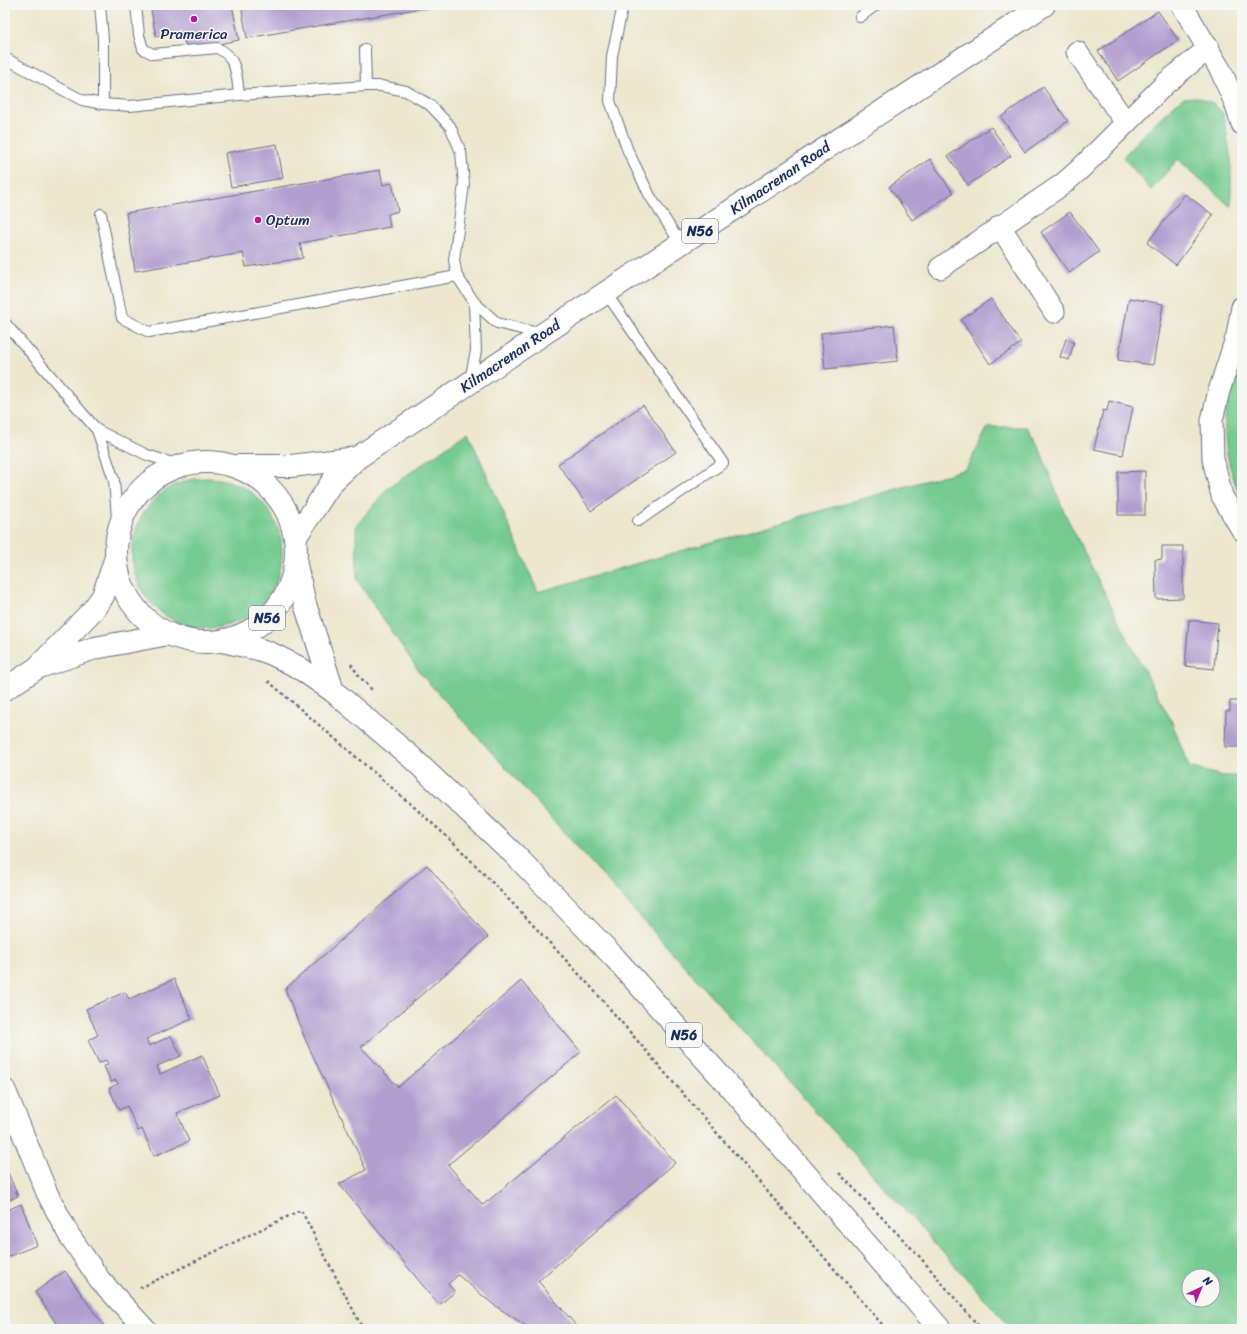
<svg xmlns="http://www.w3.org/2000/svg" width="1247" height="1334" font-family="Sriracha,sans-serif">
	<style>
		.green { fill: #75cb90; stroke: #487d77; fill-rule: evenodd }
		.building { fill: #b19fd0 }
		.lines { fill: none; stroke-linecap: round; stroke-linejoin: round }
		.service-casing { stroke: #646f85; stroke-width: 12 }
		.minor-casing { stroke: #646f85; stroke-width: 23 }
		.secondary-casing { stroke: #646f85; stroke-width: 24 }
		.primary-casing { stroke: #646f85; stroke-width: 24 }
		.path { stroke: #646f85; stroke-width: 2.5; stroke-dasharray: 3 3; stroke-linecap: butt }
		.service { stroke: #fff; stroke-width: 10 }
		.minor { stroke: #fff; stroke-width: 21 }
		.secondary { stroke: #fff; stroke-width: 22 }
		.primary { stroke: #fff; stroke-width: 22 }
		.poi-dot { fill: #b5179e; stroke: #f6f6f2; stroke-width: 1.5 }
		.labels { text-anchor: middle; stroke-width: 3; stroke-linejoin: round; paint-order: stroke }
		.shield { fill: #f6f6f2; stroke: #5d6b8a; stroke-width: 1 }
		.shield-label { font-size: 14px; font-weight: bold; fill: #1b2f5e }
		.poi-label { font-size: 15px; fill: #1b2f5e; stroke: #f6f6f2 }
		.street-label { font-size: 15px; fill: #1b2f5e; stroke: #f6f6f2 }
	</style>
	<rect width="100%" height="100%" fill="#f6f6f2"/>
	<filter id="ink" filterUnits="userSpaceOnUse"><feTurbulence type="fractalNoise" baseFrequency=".025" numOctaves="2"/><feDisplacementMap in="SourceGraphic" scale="8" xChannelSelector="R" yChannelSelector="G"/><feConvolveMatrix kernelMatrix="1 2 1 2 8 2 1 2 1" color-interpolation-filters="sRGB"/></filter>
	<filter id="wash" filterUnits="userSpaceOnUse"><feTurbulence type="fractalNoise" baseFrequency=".012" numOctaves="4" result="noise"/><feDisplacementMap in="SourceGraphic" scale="16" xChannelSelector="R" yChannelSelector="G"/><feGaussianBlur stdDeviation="0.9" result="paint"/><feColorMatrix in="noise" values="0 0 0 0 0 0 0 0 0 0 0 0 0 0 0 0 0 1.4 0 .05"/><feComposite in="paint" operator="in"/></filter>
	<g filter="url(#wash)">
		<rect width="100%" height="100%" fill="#ece7cd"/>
		<g class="green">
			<path d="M1197,97L1213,103L1223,113L1231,159V207L1178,159L1151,190L1123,157L1140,138L1165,113L1183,98Z"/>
			<path d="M1242,374V500C1227,467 1218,427 1231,392C1234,385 1235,379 1242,374Z"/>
			<path d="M988,427H1027L1039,447L1064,512L1136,655L1171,720L1189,767L1222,776H1242V1329H1012L420,673L357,580L356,526L387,489L468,432L538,592L966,469ZM1189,1276H1213V1300H1189Z"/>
			<circle cx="207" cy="553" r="75"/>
		</g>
		<g id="blocks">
			<g class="building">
				<path d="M150,5H232L239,40L186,50L183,32L156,37Z"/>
				<path d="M241,5H434V6L247,38Z"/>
				<path d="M1158,11L1178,40L1118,81L1098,51Z"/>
				<path d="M1043,87L1068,121L1025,152L1001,117Z"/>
				<path d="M991,127L1011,156L968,185L948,156Z"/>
				<path d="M277,144L283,178L231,187L225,153Z"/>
				<path d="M930,159L953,193L912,220L889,187Z"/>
				<path d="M380,170L383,185L392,183L398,211L388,214L390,227L300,243L303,258L246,267L243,253L135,271L126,213Z"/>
				<path d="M1185,194L1213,215L1176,265L1147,243Z"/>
				<path d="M1070,212L1099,252L1069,273L1041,232Z"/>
				<path d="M1129,298L1163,304L1153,365L1118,360Z"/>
				<path d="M991,299L1021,343L990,364L961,320Z"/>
				<path d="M894,325L898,361L825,369L821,333Z"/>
				<path d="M1066,339L1074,342L1069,360L1060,357Z"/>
				<path d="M1109,401L1133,407L1123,455L1094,449L1103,410L1107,411Z"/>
				<path d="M643,405L676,452L591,511L558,464Z"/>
				<path d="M1145,471V515H1118V472Z"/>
				<path d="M1162,546H1183V598L1156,599L1155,560L1162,559Z"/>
				<path d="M1189,620L1218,623L1214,669L1185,666Z"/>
				<path d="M1230,701H1242V747H1225L1226,711H1230Z"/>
				<path d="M427,865L488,937L361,1047L398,1087L521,981L581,1052L448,1165L483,1205L616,1095L675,1163L538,1281L579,1329H531L494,1305L458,1275L448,1284L455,1292L439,1305L339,1184L366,1170L306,1041L285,989Z"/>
				<path d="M174,979L192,1019L146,1039L149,1046L171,1036L181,1056L157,1066L160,1074L202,1055L220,1095L177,1113L189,1141L154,1156L142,1129L138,1131L127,1106L119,1110L109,1088L118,1084L116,1080L111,1082L104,1066L108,1064L106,1060L99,1063L88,1040L98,1035L86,1009L125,992L129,999Z"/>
				<path d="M5,1166L18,1196L5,1202Z"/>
				<path d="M21,1204L37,1245L8,1257L5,1250V1211Z"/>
				<path d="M65,1271L106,1329H60L35,1292Z"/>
			</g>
		</g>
	</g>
	<g filter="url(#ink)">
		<use href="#blocks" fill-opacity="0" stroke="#646f85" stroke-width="1"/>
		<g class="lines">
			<g class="service-casing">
				<g id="service">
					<path d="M100,5L103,39V104"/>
					<path d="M136,5L139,35L143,49L153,54L217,48C237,56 237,77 239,95"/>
					<path d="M623,5L612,56L610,101L628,151L650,196L681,244"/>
					<path d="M860,17L876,5"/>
					<path d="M365,49L366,86"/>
					<path d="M5,58L52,84L82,100L103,104L130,106L239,95L366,86H381L406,91L430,105L450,126L461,152L464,184L454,260L457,276L474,302L497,323L542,334"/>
					<path d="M101,214L122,318L149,332L457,276"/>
					<path d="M606,293L723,463L638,521"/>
					<path d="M5,323L97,430L147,455L179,465"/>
					<path d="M470,380L476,351L474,302"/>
					<path d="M97,430L114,480L118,530"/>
				</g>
			</g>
			<g class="minor-casing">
				<g id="minor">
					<path d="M1182,5L1221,71L1235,103L1242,124"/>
					<path d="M1077,52L1126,123"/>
					<path d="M1000,226L1054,312"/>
					<path d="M940,268L1063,184L1079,170L1166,83L1209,48"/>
					<path d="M1242,307L1237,335L1219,391L1212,420L1213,459L1222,496L1242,530"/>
					<path d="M5,1090L47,1193L69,1235L100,1280L145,1329"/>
				</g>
			</g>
			<g class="secondary-casing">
				<g id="secondary">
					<path d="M42,666L95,648L168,634"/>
					<path d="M5,689L37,668L93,610L103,596L116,557"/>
				</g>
			</g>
			<g class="primary-casing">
				<g id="primary">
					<circle cx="206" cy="552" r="90"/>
					<path d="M237,466H291L357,458"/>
					<path d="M295,538L332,482L357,458L543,334L1044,5"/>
					<path d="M296,565L305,604L333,691"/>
					<path d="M222,641L258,649L272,654L298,667L333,691L411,757L515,855L615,958L739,1097L940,1329"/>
				</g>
			</g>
			<g class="path">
				<path d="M351,664L359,676L373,691"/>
				<path d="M268,681L414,807L454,843L518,909L591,987L886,1329"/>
				<path d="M839,1173L919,1256L981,1329"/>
				<path d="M140,1288L301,1210L363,1329"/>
			</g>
			<use href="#service" class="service"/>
			<use href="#minor" class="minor"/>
			<use href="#secondary" class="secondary"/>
			<use href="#primary" class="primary"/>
		</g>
	</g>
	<g class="poi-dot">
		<circle cx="194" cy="19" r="4"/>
		<circle cx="258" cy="220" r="4"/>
	</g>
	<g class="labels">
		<g class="shield">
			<rect x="682" y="219" width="36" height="24" rx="3"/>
			<rect x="249" y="606" width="36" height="24" rx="3"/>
			<rect x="666" y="1023" width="36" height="24" rx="3"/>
		</g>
		<g class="shield-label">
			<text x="700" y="236">N56</text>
			<text x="267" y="623">N56</text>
			<text x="684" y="1040">N56</text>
		</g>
		<g class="poi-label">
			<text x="194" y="39">Pramerica</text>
			<text x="266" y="225" text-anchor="start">Optum</text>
		</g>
		<g class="street-label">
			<text transform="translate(780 178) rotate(-34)" y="5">Kilmacrenan Road</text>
			<text transform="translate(510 356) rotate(-34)" y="5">Kilmacrenan Road</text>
		</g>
	</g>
	<rect width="1247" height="1334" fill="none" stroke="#f6f6f2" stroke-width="20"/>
	<g transform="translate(1201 1288) rotate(44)"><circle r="19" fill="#f6f6f2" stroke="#9ea6b7"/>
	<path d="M0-3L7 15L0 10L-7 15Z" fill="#b5179e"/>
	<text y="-6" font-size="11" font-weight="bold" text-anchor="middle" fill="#1b2f5e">N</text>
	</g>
</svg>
